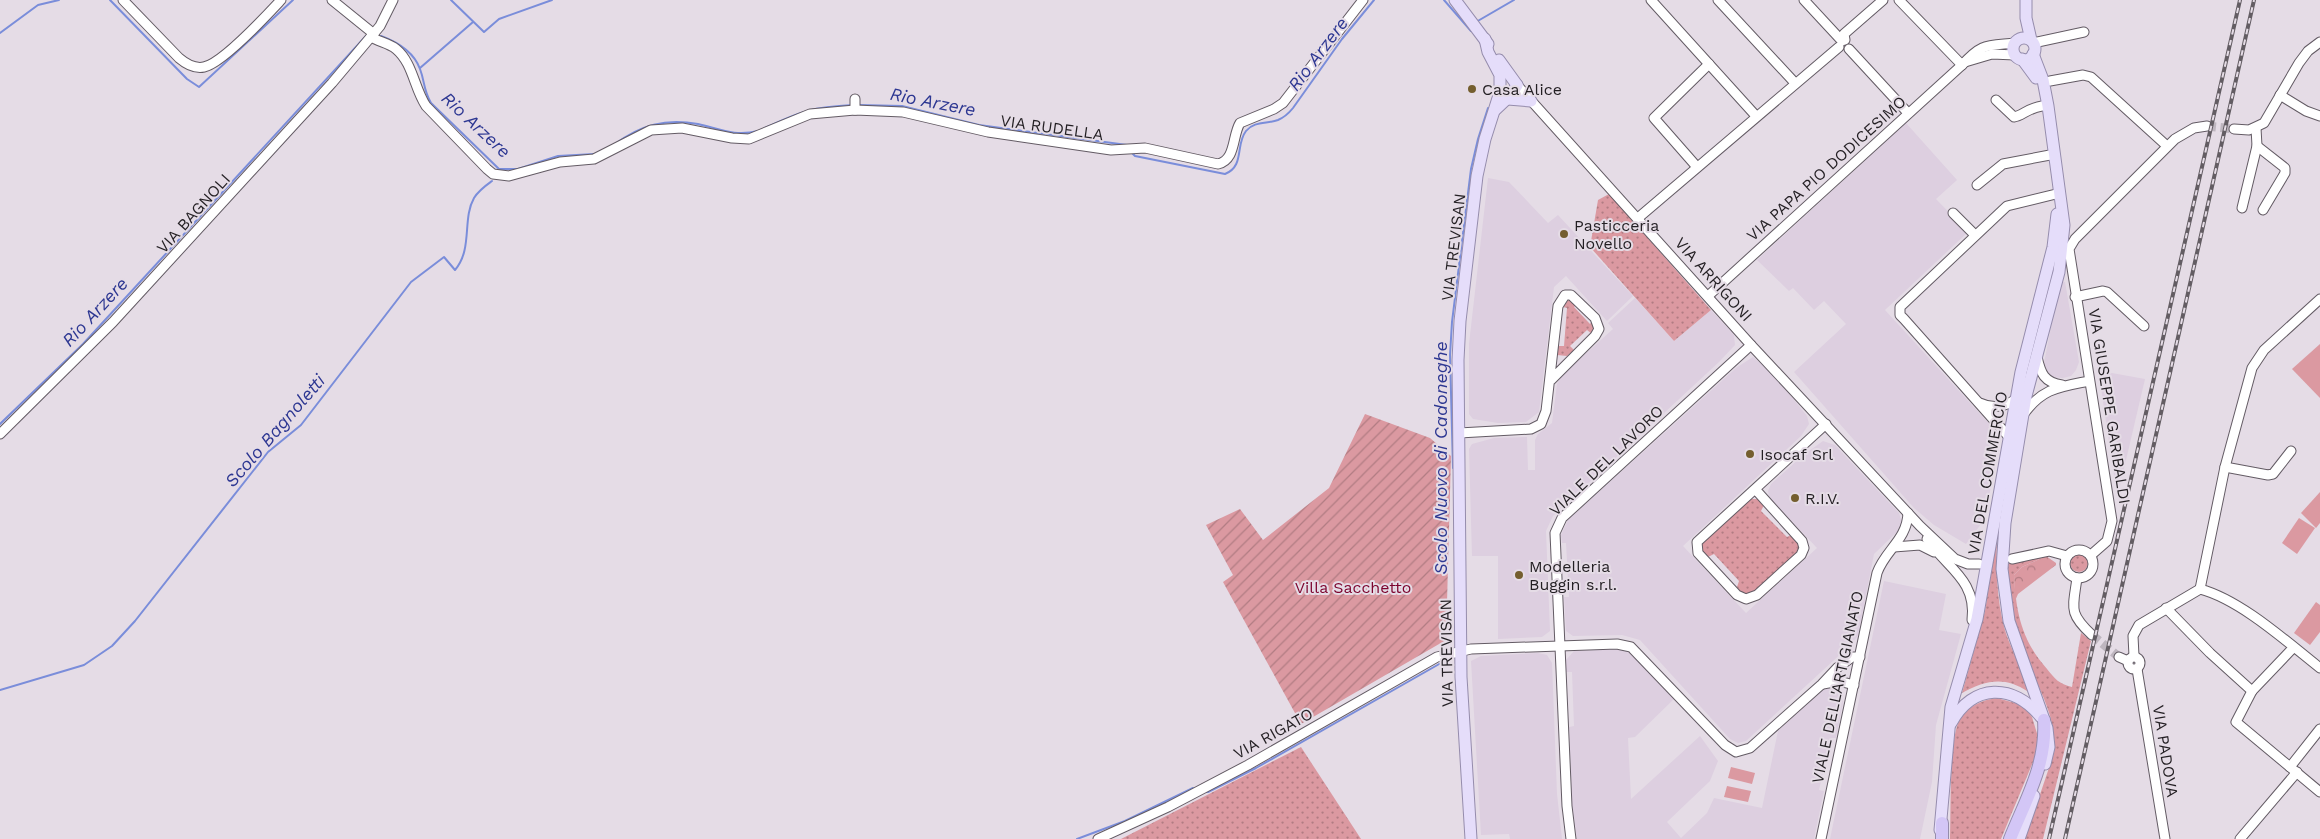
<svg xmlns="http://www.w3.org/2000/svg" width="2320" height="839" font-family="'Work Sans',sans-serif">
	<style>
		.built { fill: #ddcfe0 }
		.grass { fill: url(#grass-dots) }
		.forest { fill: url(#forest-crowns) }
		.garden { fill: url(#garden-furrows) }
		.pitch { fill: #db99a1 }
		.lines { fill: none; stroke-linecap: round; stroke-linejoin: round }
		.stream { stroke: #7a8dda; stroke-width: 2 }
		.minor-tunnel { stroke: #beb6bf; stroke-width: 9; stroke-dasharray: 9 4.5; stroke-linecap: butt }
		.minor-casing { stroke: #635b64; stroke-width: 11 }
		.major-casing { stroke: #958cac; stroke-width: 13 }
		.highway-casing { stroke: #958cac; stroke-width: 14 }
		.minor { stroke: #fff; stroke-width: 9 }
		.major { stroke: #e5ddfa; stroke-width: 11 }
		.highway { stroke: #d3c6f6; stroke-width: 12 }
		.rail-casing { stroke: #635d63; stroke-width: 4 }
		.rail { stroke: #e5dce6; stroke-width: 2; stroke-dasharray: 5.5; stroke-linecap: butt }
		.poi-dot { fill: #745e2e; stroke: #e5dce6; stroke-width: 2 }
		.labels { text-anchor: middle; stroke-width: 4; stroke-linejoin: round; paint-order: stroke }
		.poi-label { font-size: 16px; fill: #231f23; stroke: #e5dce6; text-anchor: start }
		.street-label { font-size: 16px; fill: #231f23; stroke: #e5dce6 }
		.park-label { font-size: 16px; fill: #7b032d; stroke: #e5dce6 }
		.water-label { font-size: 18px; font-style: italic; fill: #2d3792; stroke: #e5dce6 }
	</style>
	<defs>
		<pattern id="grass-dots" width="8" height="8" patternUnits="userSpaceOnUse" patternTransform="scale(1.25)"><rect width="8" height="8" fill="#db99a1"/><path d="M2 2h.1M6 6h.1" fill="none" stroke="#b17c83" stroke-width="1.8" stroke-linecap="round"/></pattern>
		<pattern id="forest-crowns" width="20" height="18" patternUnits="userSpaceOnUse" patternTransform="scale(1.25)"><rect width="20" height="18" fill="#db99a1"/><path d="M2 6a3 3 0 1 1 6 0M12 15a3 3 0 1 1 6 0" fill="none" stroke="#b17c83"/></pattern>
		<pattern id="garden-furrows" width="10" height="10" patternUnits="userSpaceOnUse" patternTransform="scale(1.25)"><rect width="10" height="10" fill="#db99a1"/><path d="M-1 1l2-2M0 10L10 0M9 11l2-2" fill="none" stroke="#b17c83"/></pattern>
	</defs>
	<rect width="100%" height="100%" fill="#e5dce6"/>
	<g class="built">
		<path d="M1906,123L1957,180L1936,199L1968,232L1885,310L1993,428L1997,436V448L1999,449L1984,520L1966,544L1934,525L1914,508L1794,372L1846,324L1824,301L1814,310L1793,288L1789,291L1757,260Z"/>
		<path d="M1488,178L1509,182L1548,223L1558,215L1633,296L1607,321L1566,276L1554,287L1539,412L1526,422L1498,423L1473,419L1469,414V344Z"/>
		<path d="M2060,281L2065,282L2079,362L2076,370L2071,376L2063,378L2050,377L2043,368Z"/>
		<path d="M1635,298L1674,341L1711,310L1734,335L1735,345L1719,362L1553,516L1546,531L1550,631L1542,637L1498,639V556H1472L1469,449L1472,444L1494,438L1527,437L1528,470H1535V440L1538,434L1552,423L1557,384L1562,375L1613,329L1608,323Z"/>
		<path d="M1753,357L1775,376L1807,416L1809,424L1801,436L1683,546L1746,613L1817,548L1769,497L1768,491L1771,484L1802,456L1823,441L1835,445L1899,513L1902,523L1899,530L1874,554L1858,636L1845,650L1746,741L1738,743L1730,739L1640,640L1622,635L1573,636L1566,631L1564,597H1569L1566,543H1562L1561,535L1568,520L1736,368Z"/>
		<path d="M2112,373L2145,379L2119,490L2116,489L2099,375Z"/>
		<path d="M1884,581L1946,594L1939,630L1961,634L1936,725L1932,782L1920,839H1830Z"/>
		<path d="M1625,649L1634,656L1674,699L1635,737L1628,738L1631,799L1700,736L1718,761L1710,781L1667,822L1681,838L1707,813L1714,798L1762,808L1778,731L1823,690L1829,688L1840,692L1843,702L1836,738H1831L1819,790L1824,791L1814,839H1577L1572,802L1569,727L1574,726L1572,672H1566V660L1574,651Z"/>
		<path d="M1538,653L1547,655L1552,663L1557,794L1562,839H1510L1509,834L1481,835L1471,661L1481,656Z"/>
	</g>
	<g class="grass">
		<path d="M1609,194L1711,310L1674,341L1590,247L1598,200Z"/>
		<path d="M1569,299L1577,304L1574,307L1590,324L1592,321L1595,328L1592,334L1587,330L1570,346L1574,350L1567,356L1557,355L1558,346H1564L1567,308L1563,307Z"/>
		<path d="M1747,499H1758L1764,505L1761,511L1787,537L1791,535L1800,546L1797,553L1755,591L1748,595L1740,592L1737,587L1739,581L1714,554L1708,557C1702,551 1700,548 1703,540Z"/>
		<path d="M1997,534C1996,567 1996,598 2005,630C2009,645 2027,679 2027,691C2005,676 1985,680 1962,693L1985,611Z"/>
		<circle cx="2079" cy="563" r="9"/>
		<path d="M2046,556L2022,567L2014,575C2016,613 2022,641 2047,669C2055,679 2059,684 2072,687L2081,633L2091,641L2043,839H2025L2054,753C2058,714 2033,680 2020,644C2011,618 2009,590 2007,564Z"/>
		<path d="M1997,698L2015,703L2025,708L2032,717L2039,740L2038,750L2001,839H1950C1951,813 1949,741 1959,721C1967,706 1982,700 1997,698Z"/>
		<path d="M1301,747L1361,839H1121Z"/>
	</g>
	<path class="forest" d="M2046,556L2056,563V565L2018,594L2015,601L2014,575L2022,567Z"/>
	<path class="garden" d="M1365,414L1430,438L1451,456L1446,640L1301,724L1223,582L1233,575L1206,525L1240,509L1263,540L1329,488Z"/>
	<g class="pitch">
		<path d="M2320,344V398L2292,369Z"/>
		<path d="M2320,492V523L2316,528L2301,513Z"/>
		<path d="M2299,518L2315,528L2297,554L2282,543Z"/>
		<path d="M2316,602L2320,605V632L2310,645L2294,633Z"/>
		<path d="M1731,767L1755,773L1752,784L1728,778Z"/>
		<path d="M1727,786L1751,791L1748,802L1724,797Z"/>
	</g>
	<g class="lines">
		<g class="stream">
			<path d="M110,0L187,79L199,87L293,0"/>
			<path d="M451,0L484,32L499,19L552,0"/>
			<path d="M1444,0L1471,31"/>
			<path d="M1476,22L1514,0"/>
			<path d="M0,33L38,5L59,0"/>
			<path d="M381,36C397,42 414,52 420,69C425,82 423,89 431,103L499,169H518L558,156L595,154"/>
			<path d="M420,68L473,22"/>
			<path d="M858,105L902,106L979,125L1127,145"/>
			<path d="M765,128C801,111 813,107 853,105"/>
			<path d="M615,144C641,125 665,118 698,124C720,129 735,137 758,131"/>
			<path d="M1130,151L1135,156L1225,174C1245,166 1235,145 1246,131C1254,121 1267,124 1278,120C1285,117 1289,113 1293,108L1342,39L1374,0"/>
			<path d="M0,424L83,344L366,36"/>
			<path d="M1453,468L1450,355L1452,322L1471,169L1478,139L1488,108"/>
			<path d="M1455,631V621"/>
			<path d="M0,690L84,665L112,646L135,621L268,452L301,425L411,282L444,257L455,270C473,249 462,219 474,198C479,190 485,186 492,181"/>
			<path d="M1204,792H1208L1256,768L1441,663L1451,665"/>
			<path d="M1077,839L1125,821L1193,788"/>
		</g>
		<g class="minor-tunnel">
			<path d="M2207,126L2234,129"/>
			<path d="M2092,635L2119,657"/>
		</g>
		<g class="minor-casing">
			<g id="minor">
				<path d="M123,0L179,58C186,64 194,69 204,67C223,63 267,15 281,0"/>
				<path d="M332,0L374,34"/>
				<path d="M1651,0L1756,116"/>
				<path d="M1718,0L1795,83"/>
				<path d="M1804,0L1842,41"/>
				<path d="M1899,0L1962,65"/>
				<path d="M371,37C379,42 389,43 396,49C413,63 414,88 426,106L487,169L493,174L509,176L560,162L594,159L651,130L682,128L732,138L749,139L810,114L855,110L903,112L988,132L1111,150L1145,148L1218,164C1236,160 1232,136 1240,123L1274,109L1283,103L1363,0"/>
				<path d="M1845,40L1844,34L1883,0"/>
				<path d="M2033,43L2084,32"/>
				<path d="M1849,49L1908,113"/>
				<path d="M1965,62L1992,54L2015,55"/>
				<path d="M2050,81L2083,75L2091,77L2167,146"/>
				<path d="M1517,85L1751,345L1920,526L1955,559L1968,564H1979"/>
				<path d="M2280,95L2306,111L2320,116"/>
				<path d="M1996,100L2014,117C2022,116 2028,108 2042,106"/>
				<path d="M855,110V99"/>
				<path d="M2234,129L2249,130L2264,123L2299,63L2308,51L2320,42"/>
				<path d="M2257,146L2285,168V173L2263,210"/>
				<path d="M1697,167L1654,118L1709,64"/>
				<path d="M1977,185L2003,164L2050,155"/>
				<path d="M2242,208L2257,146L2256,128"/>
				<path d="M1953,213L1975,235"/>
				<path d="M1638,218L1839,47"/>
				<path d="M1708,296L1962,65C1982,43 1986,46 2015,43"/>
				<path d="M2075,297L2103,291L2107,292L2144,326"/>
				<path d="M2037,357C2041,374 2044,382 2062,385"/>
				<path d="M1980,403C1993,409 2003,407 2015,400"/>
				<path d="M2023,415C2042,388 2059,387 2089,381"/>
				<path d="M1459,433L1531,429L1541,424L1546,411L1558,306L1565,295H1571L1595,318L1599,329L1595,336L1551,380"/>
				<path d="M0,434L113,322L332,83L380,26L393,0"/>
				<path d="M2009,437L1904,319L1900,315V307L2007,206L2056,194"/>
				<path d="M2225,467L2268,475L2273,474L2291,451"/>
				<path d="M1755,489L1802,541L1804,548L1801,555L1757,595L1746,599L1737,595L1698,553L1697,542L1826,424"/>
				<path d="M1927,539C1947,568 1977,580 1972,620"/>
				<path d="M1894,547L1920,545L1934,552"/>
				<circle cx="2079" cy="564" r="14"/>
				<path d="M2091,555L2107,541L2112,521L2069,249L2075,239L2175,139L2194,128L2207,126"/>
				<path d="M2012,559L2049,551L2067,556"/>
				<path d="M2077,578C2073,608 2068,613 2092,635"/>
				<path d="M2200,589L2225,467L2252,368L2264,350L2320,299"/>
				<path d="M2166,608L2210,653L2252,691L2236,722L2320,792"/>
				<path d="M2134,656L2133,636L2139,625L2200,589C2241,600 2287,642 2320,668"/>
				<circle cx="2134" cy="663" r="6"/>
				<path d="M2119,657L2128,661"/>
				<path d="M2137,669L2165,839"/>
				<path d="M1823,684L1839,681L1854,685"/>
				<path d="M2252,691L2293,648"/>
				<path d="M2290,767L2320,729"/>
				<path d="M1098,839L1168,807L1248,765L1437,657L1471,649L1617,644L1631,647L1725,745L1736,752L1750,748L1822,684L1837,668L1852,657H1860"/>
				<path d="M1571,839L1567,806L1555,533L1562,518L1751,345"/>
				<path d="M1821,839L1877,573C1885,550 1907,540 1908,513"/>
				<path d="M2240,839L2297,772"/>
			</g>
		</g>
		<g class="major-casing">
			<g id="major">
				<path d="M1455,0L1488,44"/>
				<path d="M2026,0V18L2031,40"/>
				<circle cx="2024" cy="49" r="11"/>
				<path d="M2033,54L2043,80L2048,106L2064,225L2059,272L2026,396L2005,523L2002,569L2009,621L2047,728L2049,747L2045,764"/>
				<path d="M2022,59L2036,78"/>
				<path d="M1499,60L1517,85"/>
				<path d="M1508,99L1531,101"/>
				<path d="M1495,110L1512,94L1517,85"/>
				<path d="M1951,723C1973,683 2013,683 2041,717"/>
				<path d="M1940,830L1951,707L1977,619L2021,372L2053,247L2057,214"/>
				<path d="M1471,839L1461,677L1458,360L1460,321L1477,176L1485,139L1500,92V75L1488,52L1485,39"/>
				<path d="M2019,839L2034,796"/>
			</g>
		</g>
		<g class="highway-casing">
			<g id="highway">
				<path d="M1942,823V839"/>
				<path d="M2010,839C2026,799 2047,764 2044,720"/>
			</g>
		</g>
		<use href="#minor" class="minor"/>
		<use href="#major" class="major"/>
		<use href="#highway" class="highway"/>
		<g class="rail-casing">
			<g id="rail">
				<path d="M2049,839L2240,0"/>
				<path d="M2065,839L2254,0"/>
			</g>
		</g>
		<use href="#rail" class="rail"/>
	</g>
	<g class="poi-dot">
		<circle cx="1472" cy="89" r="5"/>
		<circle cx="1564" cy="234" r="5"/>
		<circle cx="1750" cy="454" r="5"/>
		<circle cx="1795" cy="498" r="5"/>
		<circle cx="1519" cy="575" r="5"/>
	</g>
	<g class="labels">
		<g class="poi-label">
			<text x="1482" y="95">Casa Alice</text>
			<text x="1574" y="231">Pasticceria<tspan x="1574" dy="18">Novello</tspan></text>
			<text x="1760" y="460">Isocaf Srl</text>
			<text x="1805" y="504">R.I.V.</text>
			<text x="1529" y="572">Modelleria<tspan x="1529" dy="18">Buggin s.r.l.</tspan></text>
		</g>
		<g class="street-label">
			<text transform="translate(1052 127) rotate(8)" y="6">VIA RUDELLA</text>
			<text transform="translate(1826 168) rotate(-42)" y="6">VIA PAPA PIO DODICESIMO</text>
			<text transform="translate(193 213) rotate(-48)" y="6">VIA BAGNOLI</text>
			<text transform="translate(1453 247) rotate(-83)" y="6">VIA TREVISAN</text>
			<text transform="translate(1714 279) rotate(48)" y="6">VIA ARRIGONI</text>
			<text transform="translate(2110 406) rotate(81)" y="6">VIA GIUSEPPE GARIBALDI</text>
			<text transform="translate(1606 460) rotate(-44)" y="6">VIALE DEL LAVORO</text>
			<text transform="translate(1987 473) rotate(-80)" y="6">VIA DEL COMMERCIO</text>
			<text transform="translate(1446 653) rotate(-91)" y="6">VIA TREVISAN</text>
			<text transform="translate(1837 687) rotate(-78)" y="6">VIALE DELL'ARTIGIANATO</text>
			<text transform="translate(1273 733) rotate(-29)" y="6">VIA RIGATO</text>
			<text transform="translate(2166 751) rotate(81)" y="6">VIA PADOVA</text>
		</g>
		<g class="park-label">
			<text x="1353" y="593">Villa Sacchetto</text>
		</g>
		<g class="water-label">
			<text transform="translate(1318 54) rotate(-53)" y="6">Rio Arzere</text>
			<text transform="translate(933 102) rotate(11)" y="6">Rio Arzere</text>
			<text transform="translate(476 125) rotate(43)" y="6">Rio Arzere</text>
			<text transform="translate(95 312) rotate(-47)" y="6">Rio Arzere</text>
			<text transform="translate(275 431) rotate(-49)" y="6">Scolo Bagnoletti</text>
			<text transform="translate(1441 458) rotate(-90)" y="6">Scolo Nuovo di Cadoneghe</text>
		</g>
	</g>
</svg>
